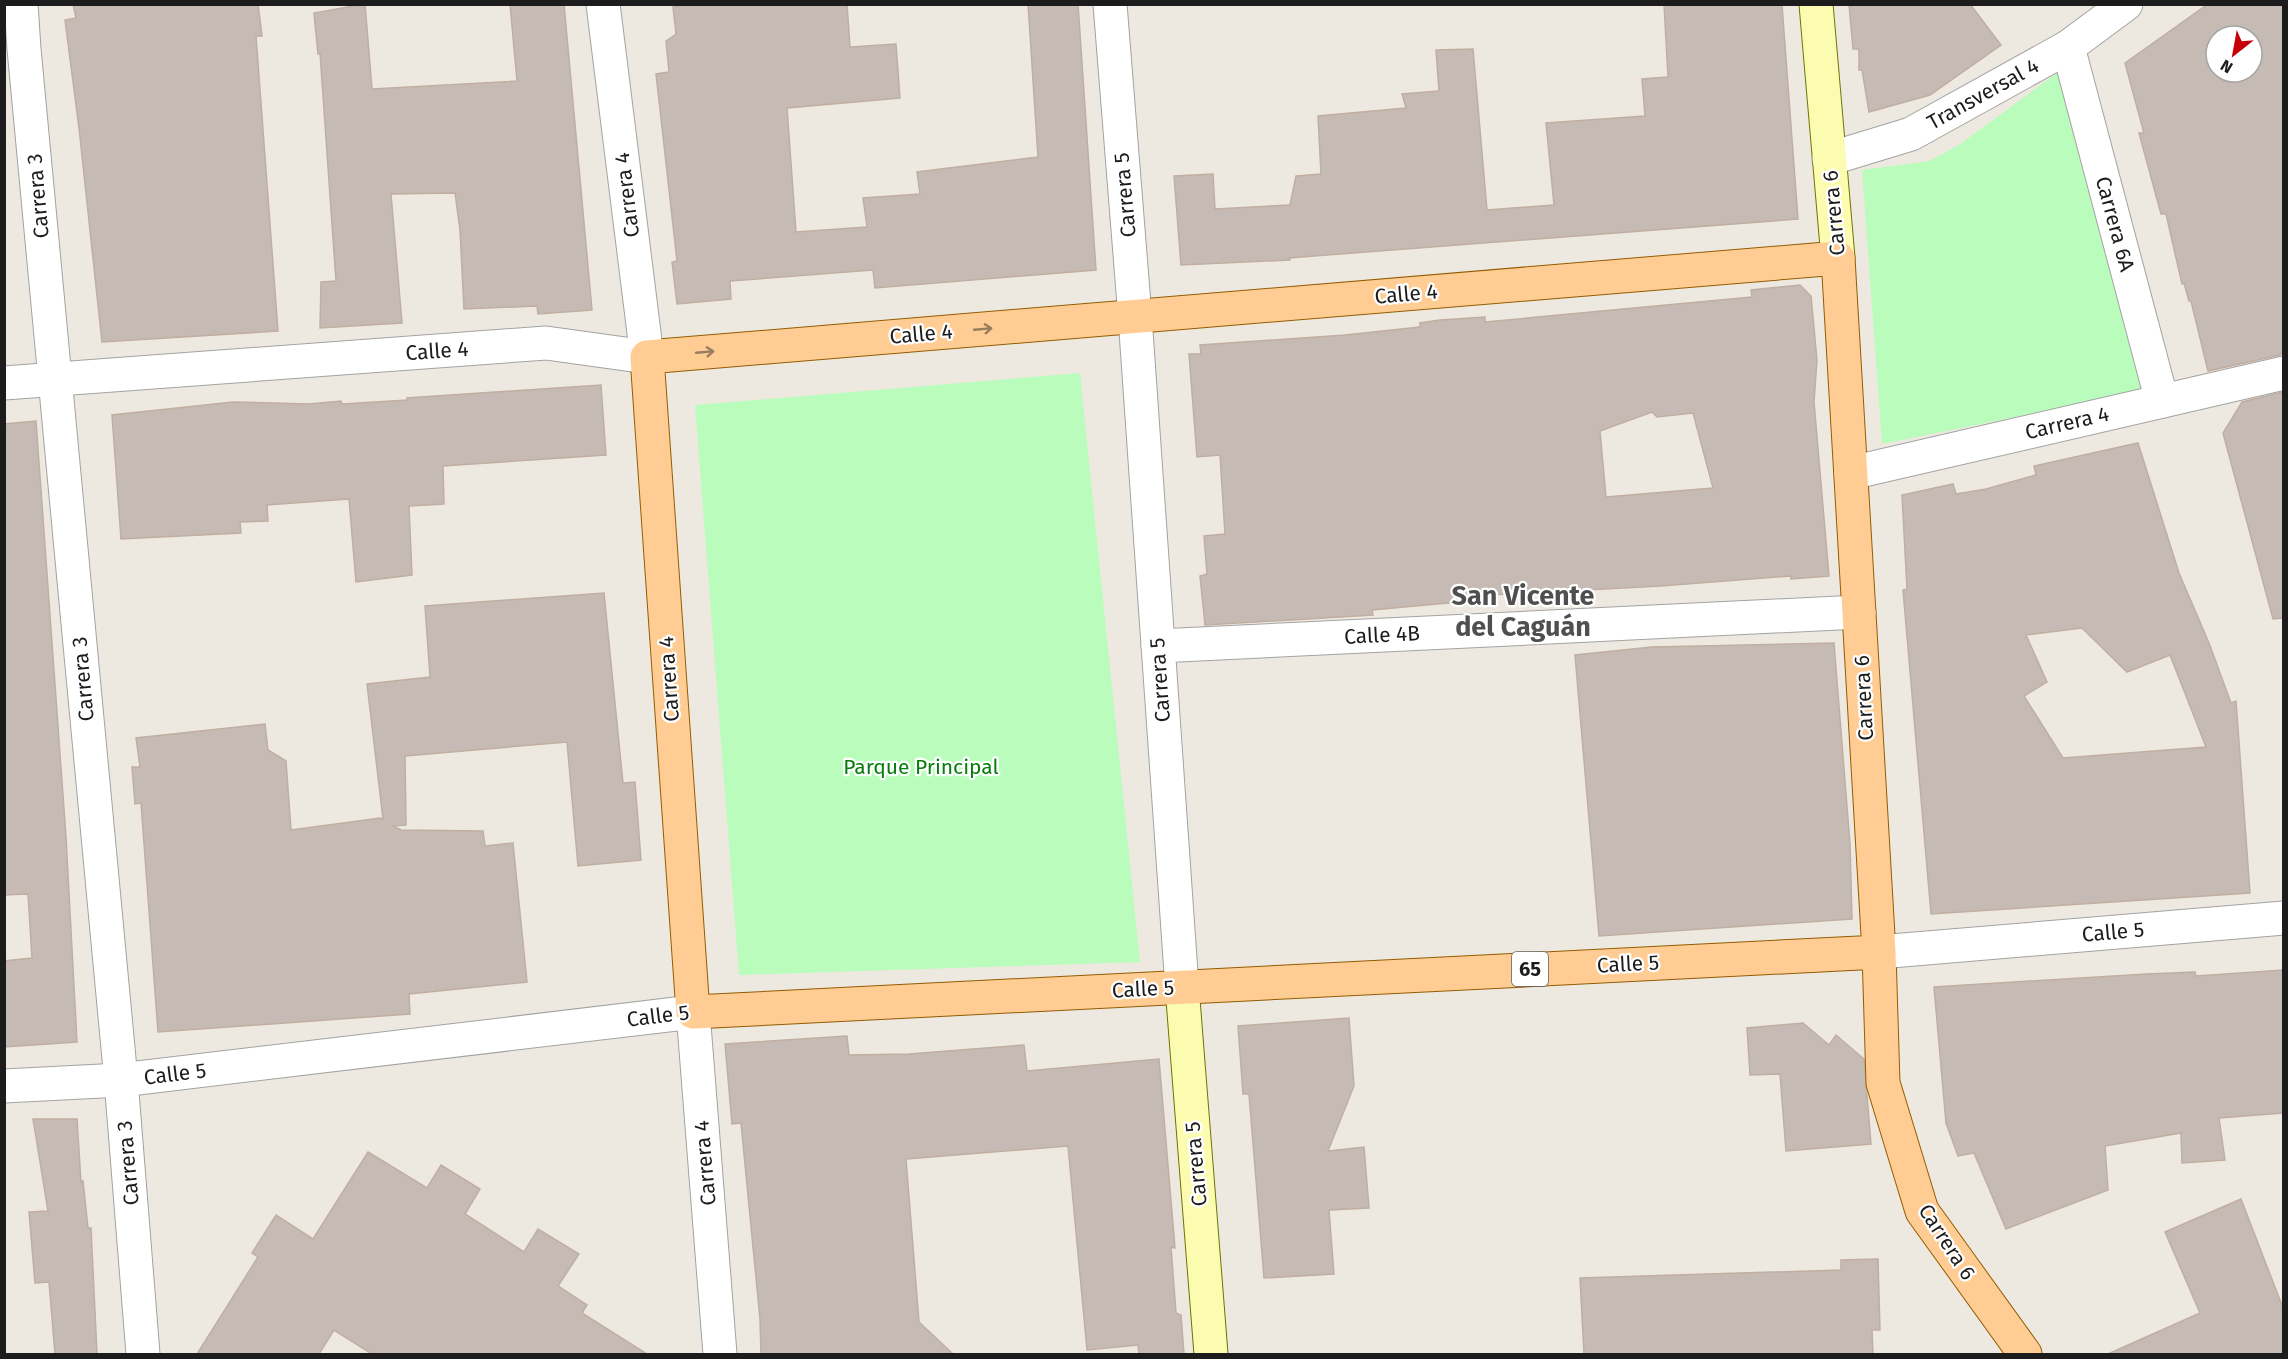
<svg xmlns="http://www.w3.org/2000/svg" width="2288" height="1359" font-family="'Fira Sans',sans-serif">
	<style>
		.park { fill: #bafcbc }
		.building { fill: #c6bbb4; stroke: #c0aea2; stroke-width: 1.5; fill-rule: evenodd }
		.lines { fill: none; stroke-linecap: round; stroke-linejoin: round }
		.street-casing { stroke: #a3a3a3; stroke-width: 35 }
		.secondary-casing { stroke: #6d7500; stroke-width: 35 }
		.primary-casing { stroke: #935c00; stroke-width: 35 }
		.street { stroke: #fff; stroke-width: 33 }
		.secondary { stroke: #fcfcb0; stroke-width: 33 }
		.primary { stroke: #ffcd94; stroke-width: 33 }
		.oneway { stroke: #997d5e }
		.labels { text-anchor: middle; stroke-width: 4.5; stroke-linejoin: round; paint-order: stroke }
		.shield { fill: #fff; stroke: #606060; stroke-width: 1.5 }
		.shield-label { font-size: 20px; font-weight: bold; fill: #1c1c1c }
		.street-label { font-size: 21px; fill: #1c1c1c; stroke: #fff }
		.park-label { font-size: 21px; fill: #067d0b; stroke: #fff }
		.district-label { font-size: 27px; font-weight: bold; fill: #4f4f4f; stroke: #fff }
	</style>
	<rect width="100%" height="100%" fill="#eee9e0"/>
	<g class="park">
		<path d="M2058,72L2149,390L1882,444L1862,170L1929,161L1959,145Z"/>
		<path d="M1080,373L1140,962L739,975L695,405Z"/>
	</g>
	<g class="building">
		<path d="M73,4H258L262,36H256L278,331L102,342L79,128L65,20L76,18Z"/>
		<path d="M365,4L372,89L517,81L510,4H564L592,310L538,314L537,306L464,309L460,230L455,193L391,194L402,323L320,328L321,282L336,281L320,53L318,54L314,13Z"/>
		<path d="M691,4H847L850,47L896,44L900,98L787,108L796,232L867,227L863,198L920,194L917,172L1038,157L1028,4H1078L1096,270L875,288L873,270L730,281L731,299L677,304L672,262L677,261L656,74L669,72L666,41L676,34L673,7Z"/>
		<path d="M1664,4L1782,5L1798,219L1327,255L1289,258L1290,260L1181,265L1174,176L1213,174L1215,209L1290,205L1296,176L1321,174L1318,116L1406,108L1402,94L1439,91L1436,50L1473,49L1487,210L1554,205L1546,123L1645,116L1642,79L1668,77Z"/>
		<path d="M1849,4H1970L2001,45L1930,95L1869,112L1862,70H1859V49H1853Z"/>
		<path d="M2208,4H2283V352L2280,355L2208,371L2191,301H2189L2184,283L2182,284L2166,214H2161L2139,133H2144L2125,63ZM2216,36H2252V72H2216Z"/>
		<path d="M1800,285L1811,296L1817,360L1814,402L1829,576L1791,579V576L1661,586L1490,595L1491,599L1372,610L1373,615L1205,625L1200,576L1207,574L1204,536L1225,534L1220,455L1197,457L1189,354H1201L1200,345L1345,335L1420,327V323L1440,320L1485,317V322L1752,297L1751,290ZM1652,412L1657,417L1693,413L1713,488L1606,497L1600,431Z"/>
		<path d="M601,385L606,455L443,466L444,504L409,506L412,575L356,582L349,499L267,505L268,521L240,522L241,533L121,539L112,415L233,402L309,404L341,401L342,404L408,400L407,398Z"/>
		<path d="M2283,392V618L2273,619L2223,433L2242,402Z"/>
		<path d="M36,421L66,837L77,1042L4,1047V961L32,958L28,894L4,895V424Z"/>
		<path d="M2138,443L2179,573L2209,643L2231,703L2236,701L2250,893L1931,914L1903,590L1907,589L1902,495L1953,484L1956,494L1986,489L2036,475L2034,466ZM2082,628L2127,672L2170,655L2206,747L2063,758L2024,696L2047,682L2026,635Z"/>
		<path d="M604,593L623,783L635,782L641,860L578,866L567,742L405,756L406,825L393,826L401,830L483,831L485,846L513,843L527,982L409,994L410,1014L158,1032L141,803L135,804L132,767H140L136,738L265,724L268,750L286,761L291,830L380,818L383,819L367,684L430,677L425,606Z"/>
		<path d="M1834,643L1850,844L1852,919L1599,936L1575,655L1652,647Z"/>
		<path d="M2283,970V1113L2219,1118L2225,1160L2182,1163L2181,1133L2105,1146L2108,1190L2006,1229L1974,1153L1958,1156L1946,1123L1934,987L2146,974L2195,972L2196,976Z"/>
		<path d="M1349,1018L1354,1086L1328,1151L1364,1147L1369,1208L1329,1210L1334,1274L1264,1278L1249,1094H1243L1238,1026Z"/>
		<path d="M1803,1023L1829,1045L1836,1035L1864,1059L1871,1144L1786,1151L1780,1074L1750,1075L1747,1028Z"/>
		<path d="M847,1036L849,1055L909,1054L1024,1045L1027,1071L1159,1059L1175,1248L1171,1247L1176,1313L1181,1315L1184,1354H1139L1138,1345L1087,1350L1068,1146L906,1159L919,1322L953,1354H761L760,1319L741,1123L732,1124L725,1044Z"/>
		<path d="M33,1119H77L81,1182L83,1181L88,1228H91L97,1354H55L49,1282L35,1283L29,1212L48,1211Z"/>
		<path d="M368,1152L427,1188L441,1165L480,1189L465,1214L524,1252L538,1229L579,1254L558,1286L587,1305L582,1313L647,1354H372L334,1330L319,1354H197L258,1257L252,1253L276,1215L313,1239Z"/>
		<path d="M2241,1199L2283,1308V1354H2108L2200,1313L2165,1232Z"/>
		<path d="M1878,1259L1880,1330H1872L1873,1354H1584L1580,1278L1841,1270V1260Z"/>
	</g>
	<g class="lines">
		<g class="street-casing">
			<g id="street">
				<path d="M21,4L24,49L121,1080L143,1354"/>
				<path d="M1110,4L1135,317L1182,987"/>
				<path d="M2068,47L2162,401"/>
				<path d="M1829,159L1911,134L2068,47L2126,4"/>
				<path d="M4,383L546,343L647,357L603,4"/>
				<path d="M1851,473L2284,373"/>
				<path d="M1158,646L1859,612"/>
				<path d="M1879,952L2284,918"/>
				<path d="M4,1086L121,1080L693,1012L720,1354"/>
			</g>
		</g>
		<g class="secondary-casing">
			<g id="secondary">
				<path d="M1816,4L1838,258"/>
				<path d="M1182,987L1211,1354"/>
			</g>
		</g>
		<g class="primary-casing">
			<path id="primary" d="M1879,952L693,1012L647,357L1838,258L1879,952L1883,1083L1922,1211L2025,1354"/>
		</g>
		<use href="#street" class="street"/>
		<use href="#secondary" class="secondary"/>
		<use href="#primary" class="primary"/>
	</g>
	<defs><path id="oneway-shaft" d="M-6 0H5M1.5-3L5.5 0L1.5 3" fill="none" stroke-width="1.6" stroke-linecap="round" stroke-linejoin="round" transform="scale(1.5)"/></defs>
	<g class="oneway">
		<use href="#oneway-shaft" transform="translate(983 329) rotate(-5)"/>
		<use href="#oneway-shaft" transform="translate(705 352) rotate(-5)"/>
	</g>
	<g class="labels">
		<rect class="shield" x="1512" y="952" width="36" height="34" rx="4.5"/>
		<g class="shield-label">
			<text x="1530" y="976">65</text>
		</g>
		<g class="street-label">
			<text transform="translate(1983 94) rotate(-29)" y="7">Transversal 4</text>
			<text transform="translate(627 195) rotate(-97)" y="7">Carrera 4</text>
			<text transform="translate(1125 195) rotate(-95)" y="7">Carrera 5</text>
			<text transform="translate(38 196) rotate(-95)" y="7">Carrera 3</text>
			<text transform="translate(1834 213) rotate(-95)" y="7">Carrera 6</text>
			<text transform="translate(2115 224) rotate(75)" y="7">Carrera 6A</text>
			<text transform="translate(1406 294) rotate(-5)" y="7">Calle 4</text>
			<text transform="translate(921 334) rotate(-5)" y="7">Calle 4</text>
			<text transform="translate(437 351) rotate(-4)" y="7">Calle 4</text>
			<text transform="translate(2067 423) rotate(-13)" y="7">Carrera 4</text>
			<text transform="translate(1382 635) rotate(-3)" y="7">Calle 4B</text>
			<text transform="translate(83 679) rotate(-95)" y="7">Carrera 3</text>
			<text transform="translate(669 679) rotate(-94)" y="7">Carrera 4</text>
			<text transform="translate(1160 680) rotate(-94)" y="7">Carrera 5</text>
			<text transform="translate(1864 698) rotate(-93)" y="7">Carrera 6</text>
			<text transform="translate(2113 932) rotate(-5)" y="7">Calle 5</text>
			<text transform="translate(1628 964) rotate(-3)" y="7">Calle 5</text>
			<text transform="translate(1143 989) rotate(-3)" y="7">Calle 5</text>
			<text transform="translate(658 1016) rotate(-7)" y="7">Calle 5</text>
			<text transform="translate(175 1074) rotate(-7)" y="7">Calle 5</text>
			<text transform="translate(128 1163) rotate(-95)" y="7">Carrera 3</text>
			<text transform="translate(705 1163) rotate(-95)" y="7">Carrera 4</text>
			<text transform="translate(1196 1164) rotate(-95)" y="7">Carrera 5</text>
			<text transform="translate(1947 1242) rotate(57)" y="7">Carrera 6</text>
		</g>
		<g class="park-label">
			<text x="921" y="774">Parque Principal</text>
		</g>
		<g class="district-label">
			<text x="1523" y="605">San Vicente<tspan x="1523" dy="31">del Caguán</tspan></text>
		</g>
	</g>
	<rect width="2288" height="1359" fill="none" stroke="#1c1c1c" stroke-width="12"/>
	<g transform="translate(2234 54) rotate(211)"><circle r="28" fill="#ffffff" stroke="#a4a4a4" stroke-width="1.5"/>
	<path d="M0-4.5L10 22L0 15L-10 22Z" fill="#c70008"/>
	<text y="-9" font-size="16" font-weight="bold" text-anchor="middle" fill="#1c1c1c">N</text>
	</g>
</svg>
